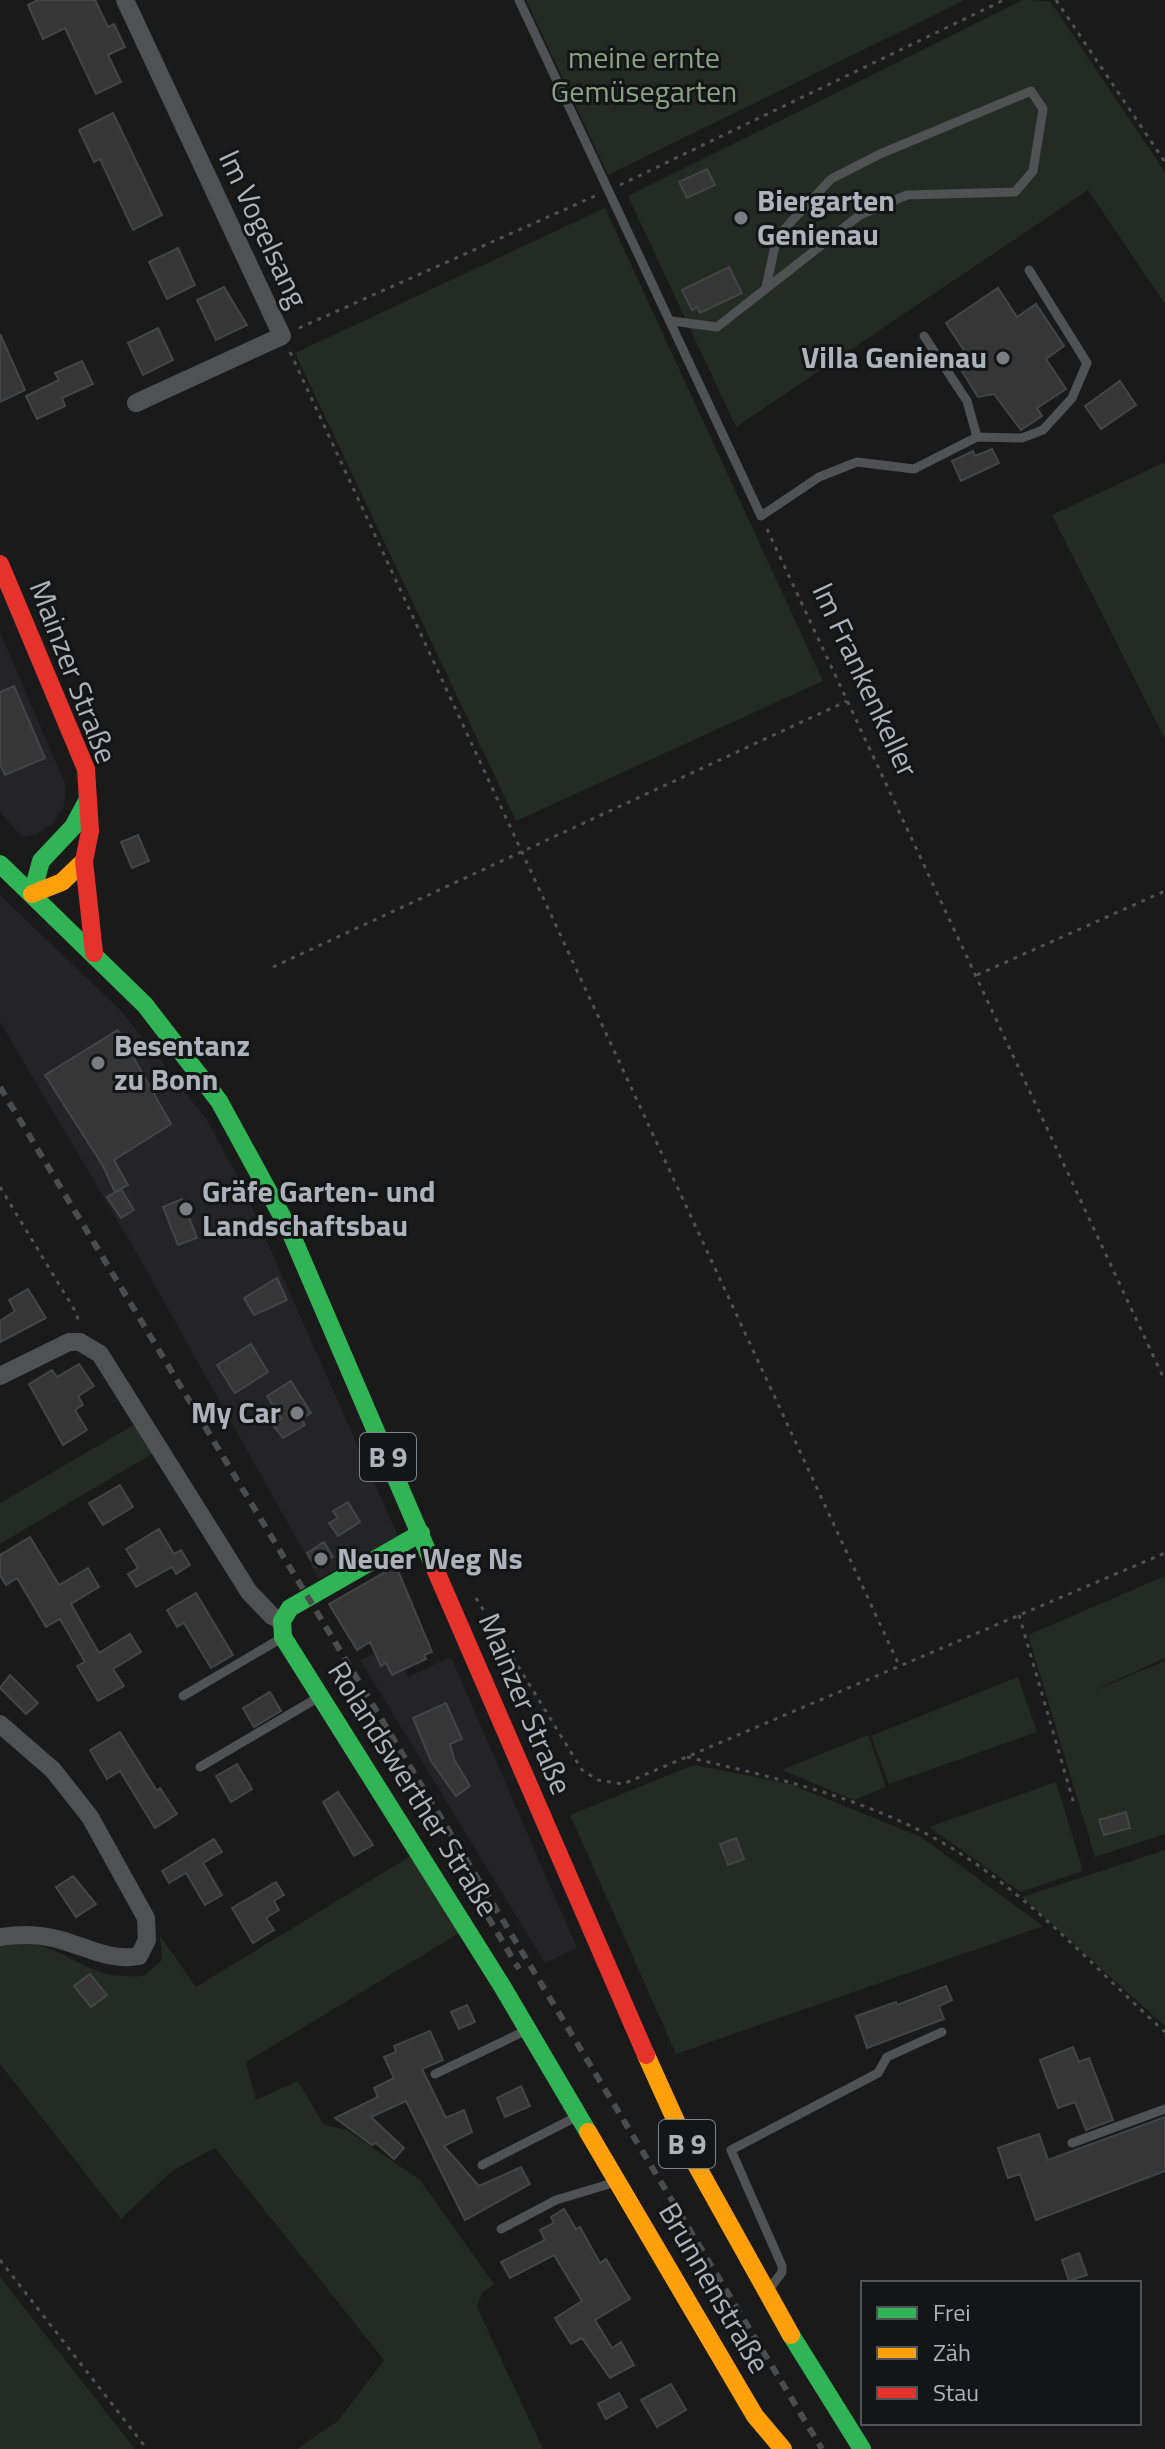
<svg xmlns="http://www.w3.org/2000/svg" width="1165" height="2449" font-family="'Titillium Web',sans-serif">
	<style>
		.built { fill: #242426 }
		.green { fill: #242a24 }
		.building { fill: #363637; stroke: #434546; stroke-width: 2 }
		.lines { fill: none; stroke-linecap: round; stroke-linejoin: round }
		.path { stroke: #505153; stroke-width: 3; stroke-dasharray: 4 6; stroke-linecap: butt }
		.lane { stroke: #4f5153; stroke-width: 9 }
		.street { stroke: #4f5153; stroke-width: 18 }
		.fast { stroke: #30b455; stroke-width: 18 }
		.slow { stroke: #ff9f0a; stroke-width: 18 }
		.jam { stroke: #e5322d; stroke-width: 18 }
		.rail { stroke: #4b4c4d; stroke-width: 6; stroke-dasharray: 10 8; stroke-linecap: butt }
		.poi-dot { fill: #7a7d81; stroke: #141516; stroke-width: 3 }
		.labels { text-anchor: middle; stroke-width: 6; stroke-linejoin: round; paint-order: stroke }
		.shield { fill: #141516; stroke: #7f8488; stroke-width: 2 }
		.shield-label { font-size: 28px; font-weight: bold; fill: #adb3b9 }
		.park-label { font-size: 30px; fill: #8aa187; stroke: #141516 }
		.poi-label { font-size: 30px; font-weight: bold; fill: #adb3b9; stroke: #141516; text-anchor: start }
		.street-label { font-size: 30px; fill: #adb3b9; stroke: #141516 }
	</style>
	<rect width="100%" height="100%" fill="#1a1a1a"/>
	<g class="built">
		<path d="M0,632L66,786L64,806L52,824L35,835L22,837L0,812Z"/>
		<path d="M0,895L122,1012L207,1120L240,1181L398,1536L319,1579L135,1250L0,1022Z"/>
		<path d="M393,1646L408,1677L451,1657L577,1948L545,1963L360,1660Z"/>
	</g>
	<g class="green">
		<path d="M526,0H962L963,1L608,175Z"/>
		<path d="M1023,0L1050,1L1165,172V304L1088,190L736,427L628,196Z"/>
		<path d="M605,208L823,681L516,821L295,353Z"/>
		<path d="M1165,462V739L1052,515Z"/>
		<path d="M137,1423L155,1452L0,1544V1503Z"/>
		<path d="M1165,1576V1658L1086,1694L1165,1661V1834L1095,1857L1028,1635Z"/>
		<path d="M1018,1677L1037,1732L889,1784L871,1736Z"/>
		<path d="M868,1735L886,1787L854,1800L782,1770Z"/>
		<path d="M694,1765L790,1784L921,1837L1043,1926L676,2054L570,1815Z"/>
		<path d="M1056,1782L1083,1871L1021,1892L929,1827Z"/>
		<path d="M1165,1850V2026L1022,1897Z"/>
		<path d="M414,1854L461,1932L246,2062L256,2100L298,2081L323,2124L347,2130L420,2180L494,2284L482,2293L477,2307L543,2449H297L338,2421L384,2360L215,2148L172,2171L121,2219L0,2064V1946C42,1931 76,1969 113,1975C123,1977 134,1976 144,1976L162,1960L160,1936L196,1987Z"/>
		<path d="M0,2277L135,2449H0Z"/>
	</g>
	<g class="building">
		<path d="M38,0H95L108,27L114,24L125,47L108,55L121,82L96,94L65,28L43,39L28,5Z"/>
		<path d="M113,113L162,215L133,230L100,159L94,162L79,130Z"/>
		<path d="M707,169L715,185L687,198L679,182Z"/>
		<path d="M178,248L195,285L167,299L149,262Z"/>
		<path d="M729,267L742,293L700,313L697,307L692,310L682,290Z"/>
		<path d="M224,287L247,325L216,340L197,300Z"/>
		<path d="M998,288L1017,317L1036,304L1064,346L1046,359L1066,389L1037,408L1042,416L1021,430L994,394L978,397L958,365L965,352L946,323Z"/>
		<path d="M158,328L173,360L143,375L128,343Z"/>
		<path d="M0,334L25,390L0,402Z"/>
		<path d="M82,361L93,384L62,398L65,406L37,419L26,396L59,380L55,373Z"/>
		<path d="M1120,381L1136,405L1101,429L1085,406Z"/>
		<path d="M992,449L999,463L961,481L952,461L973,451L975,456Z"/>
		<path d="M14,686L45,758L5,775L0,764V692Z"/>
		<path d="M138,835L149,861L132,868L121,842Z"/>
		<path d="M118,1030L171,1124L114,1160L128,1185L115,1192L103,1166L45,1075Z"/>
		<path d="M121,1189L134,1210L121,1218L107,1197Z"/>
		<path d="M182,1199L197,1238L178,1245L163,1207Z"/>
		<path d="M277,1278L287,1300L254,1315L244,1298Z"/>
		<path d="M28,1289L46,1318L0,1342V1321L15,1311L9,1300Z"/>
		<path d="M251,1344L268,1372L235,1393L217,1365Z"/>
		<path d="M79,1364L94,1386L78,1396L83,1405L75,1410L87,1430L63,1445L29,1384L52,1370L57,1377Z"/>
		<path d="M291,1381L311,1413L301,1419L305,1425L283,1438L272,1424L281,1419L267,1396Z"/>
		<path d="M120,1485L133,1507L103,1525L89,1503Z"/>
		<path d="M348,1502L360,1522L338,1536L329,1523L338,1518L333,1511Z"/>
		<path d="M159,1529L174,1554L181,1550L190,1565L176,1574L172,1567L136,1587L128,1574L138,1568L126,1549Z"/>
		<path d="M30,1537L59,1585L88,1568L99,1587L71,1604L99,1653L130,1634L141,1652L113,1669L124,1686L98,1701L77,1666L85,1662L60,1619L46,1627L17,1578L6,1585L0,1575V1555Z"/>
		<path d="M324,1542L333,1557L316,1567L307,1553Z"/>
		<path d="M396,1566L432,1652L424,1655L426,1659L392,1675L386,1663L381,1666L370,1642L357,1650L329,1604Z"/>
		<path d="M196,1593L233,1655L211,1668L184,1623L177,1627L167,1610Z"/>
		<path d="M10,1675L38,1703L26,1714L0,1688Z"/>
		<path d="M270,1692L281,1711L254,1727L243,1708Z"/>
		<path d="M446,1703L462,1739L450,1744L454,1759L470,1786L456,1796L431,1761L413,1718Z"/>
		<path d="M120,1732L157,1791L160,1788L177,1814L155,1828L120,1771L107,1779L90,1750Z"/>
		<path d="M237,1764L252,1789L231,1802L216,1776Z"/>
		<path d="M338,1792L373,1845L354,1856L323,1802Z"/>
		<path d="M1126,1812L1130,1828L1104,1835L1099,1820Z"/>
		<path d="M736,1838L744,1859L728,1865L720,1844Z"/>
		<path d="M214,1839L222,1852L203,1863L222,1895L205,1905L186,1873L169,1883L162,1871Z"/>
		<path d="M73,1876L96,1904L76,1917L56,1887Z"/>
		<path d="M276,1882L284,1895L274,1901L279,1910L266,1918L274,1930L253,1943L232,1908Z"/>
		<path d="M90,1974L107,1995L91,2007L74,1986Z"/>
		<path d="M946,1986L952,2000L939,2006L944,2019L867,2048L856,2016L896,2002L897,2005Z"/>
		<path d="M467,2005L475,2022L459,2029L451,2012Z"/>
		<path d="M430,2031L443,2060L422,2069L446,2118L464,2110L472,2132L444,2146L479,2186L521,2167L530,2184L465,2220L406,2101L371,2117L404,2148L394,2159L376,2143L372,2145L335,2118L378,2097L374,2088L394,2078L384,2057L396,2052L394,2046Z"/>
		<path d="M1073,2047L1079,2062L1089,2058L1113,2120L1086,2130L1075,2102L1058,2108L1040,2060Z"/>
		<path d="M521,2086L530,2106L505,2117L497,2098Z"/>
		<path d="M1165,2117V2171L1036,2220L1020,2174L1008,2178L998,2148L1039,2134L1048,2160Z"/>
		<path d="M564,2209L576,2229L580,2227L600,2263L606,2259L630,2299L595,2320L612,2348L621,2342L634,2365L610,2378L582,2338L571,2344L555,2318L582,2301L554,2255L510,2278L501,2262L545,2240L540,2230L554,2223L551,2217Z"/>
		<path d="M1079,2253L1087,2275L1069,2281L1062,2260Z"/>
		<path d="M671,2384L686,2410L657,2427L641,2400Z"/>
		<path d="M619,2393L627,2407L606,2419L598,2404Z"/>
	</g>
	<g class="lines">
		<g class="path">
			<path d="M1056,0L1165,162"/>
			<path d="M620,185L1004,0"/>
			<path d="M299,328L595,196"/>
			<path d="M290,352L899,1665"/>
			<path d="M767,529L1165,1381"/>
			<path d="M273,967L847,701"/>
			<path d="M977,975L1165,891"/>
			<path d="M0,1187L77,1314L78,1322"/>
			<path d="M476,1598L582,1770L598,1780L623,1784L1165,1553"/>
			<path d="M1019,1615L1074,1804"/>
			<path d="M687,1757C772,1777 858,1796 936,1839C1023,1887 1092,1966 1165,2032"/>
			<path d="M0,2260L147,2449"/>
		</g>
		<g class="lane">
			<path d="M519,0L761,516L819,477L857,462L914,469L977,437L1022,438L1043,430L1072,398L1087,363L1029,270"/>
			<path d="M672,321L717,327L860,215L907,195L1015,192L1033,171L1043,109L1031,91L880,154L831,179L777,237L766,287"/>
			<path d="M924,336L967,401L977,437"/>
			<path d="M183,1696L280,1639"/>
			<path d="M200,1767L319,1697"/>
			<path d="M435,2074L525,2031"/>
			<path d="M1072,2143L1165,2109"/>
			<path d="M482,2165L576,2117"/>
			<path d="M501,2229L556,2200L616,2182"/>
			<path d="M768,2291L782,2272V2266L731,2150L878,2073L887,2057L942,2032"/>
		</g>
		<g class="street">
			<path d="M125,0L282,336L136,403"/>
			<path d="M0,1376L69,1342H80L100,1354L249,1592L272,1616L282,1621"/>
			<path d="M0,1724L53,1770L90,1817L146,1918L147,1940L139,1956C111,1961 91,1949 64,1941C42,1934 23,1934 0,1937"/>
		</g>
		<g class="fast">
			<path d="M0,864L145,1005L219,1101L289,1229L432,1562"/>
			<path d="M32,894L41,861L73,827L87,801"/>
			<path d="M421,1533L290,1608L282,1621L283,1637L502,1986L588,2132"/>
			<path d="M791,2335L862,2449"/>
		</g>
		<g class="slow">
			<path d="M32,894L62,882L84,861"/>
			<path d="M646,2055L693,2159L791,2335"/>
			<path d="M588,2132L755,2416L783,2449"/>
		</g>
		<g class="jam">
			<path d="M0,564L86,769L90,831L84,861L94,953"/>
			<path d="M432,1562L646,2055"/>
		</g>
		<g class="rail">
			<path d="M0,1087L822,2449"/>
			<path d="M488,1917L519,1969"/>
		</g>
	</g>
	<g class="poi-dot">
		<circle cx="741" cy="218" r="8"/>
		<circle cx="1003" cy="358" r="8"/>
		<circle cx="98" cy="1063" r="8"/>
		<circle cx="186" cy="1209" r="8"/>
		<circle cx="297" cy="1413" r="8"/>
		<circle cx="321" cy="1559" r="8"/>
	</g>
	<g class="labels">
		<g class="shield">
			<rect x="360" y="1433" width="56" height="48" rx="6"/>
			<rect x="659" y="2120" width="56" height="48" rx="6"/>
		</g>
		<g class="shield-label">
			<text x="388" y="1467">B 9</text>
			<text x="687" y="2154">B 9</text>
		</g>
		<g class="park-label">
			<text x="644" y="68">meine ernte<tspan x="644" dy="34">Gemüsegarten</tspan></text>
		</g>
		<g class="poi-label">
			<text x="757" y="211">Biergarten<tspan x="757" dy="34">Genienau</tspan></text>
			<text x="987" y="368" text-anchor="end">Villa Genienau</text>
			<text x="114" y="1056">Besentanz<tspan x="114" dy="34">zu Bonn</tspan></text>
			<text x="202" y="1202">Gräfe Garten- und<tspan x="202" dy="34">Landschaftsbau</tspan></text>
			<text x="281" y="1423" text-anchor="end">My Car</text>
			<text x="337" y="1569">Neuer Weg Ns</text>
		</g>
		<g class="street-label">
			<text transform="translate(263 229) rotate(65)" y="10">Im Vogelsang</text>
			<text transform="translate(73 672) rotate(69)" y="10">Mainzer Straße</text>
			<text transform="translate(865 680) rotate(65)" y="10">Im Frankenkeller</text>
			<text transform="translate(525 1704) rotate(67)" y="10">Mainzer Straße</text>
			<text transform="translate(413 1789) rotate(58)" y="10">Rolandswerther Straße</text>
			<text transform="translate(714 2288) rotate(60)" y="10">Brunnenstraße</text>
		</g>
	</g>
	<rect x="861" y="2281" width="280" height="144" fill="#141516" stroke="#515457" stroke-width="2"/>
	<rect x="877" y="2307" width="40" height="12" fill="#30b455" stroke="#515457" stroke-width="2"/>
	<text x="933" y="2321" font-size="24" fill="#adb3b9">Frei</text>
	<rect x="877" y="2347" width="40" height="12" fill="#ff9f0a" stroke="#515457" stroke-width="2"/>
	<text x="933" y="2361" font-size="24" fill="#adb3b9">Zäh</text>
	<rect x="877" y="2387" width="40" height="12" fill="#e5322d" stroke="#515457" stroke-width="2"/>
	<text x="933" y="2401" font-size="24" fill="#adb3b9">Stau</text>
</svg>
